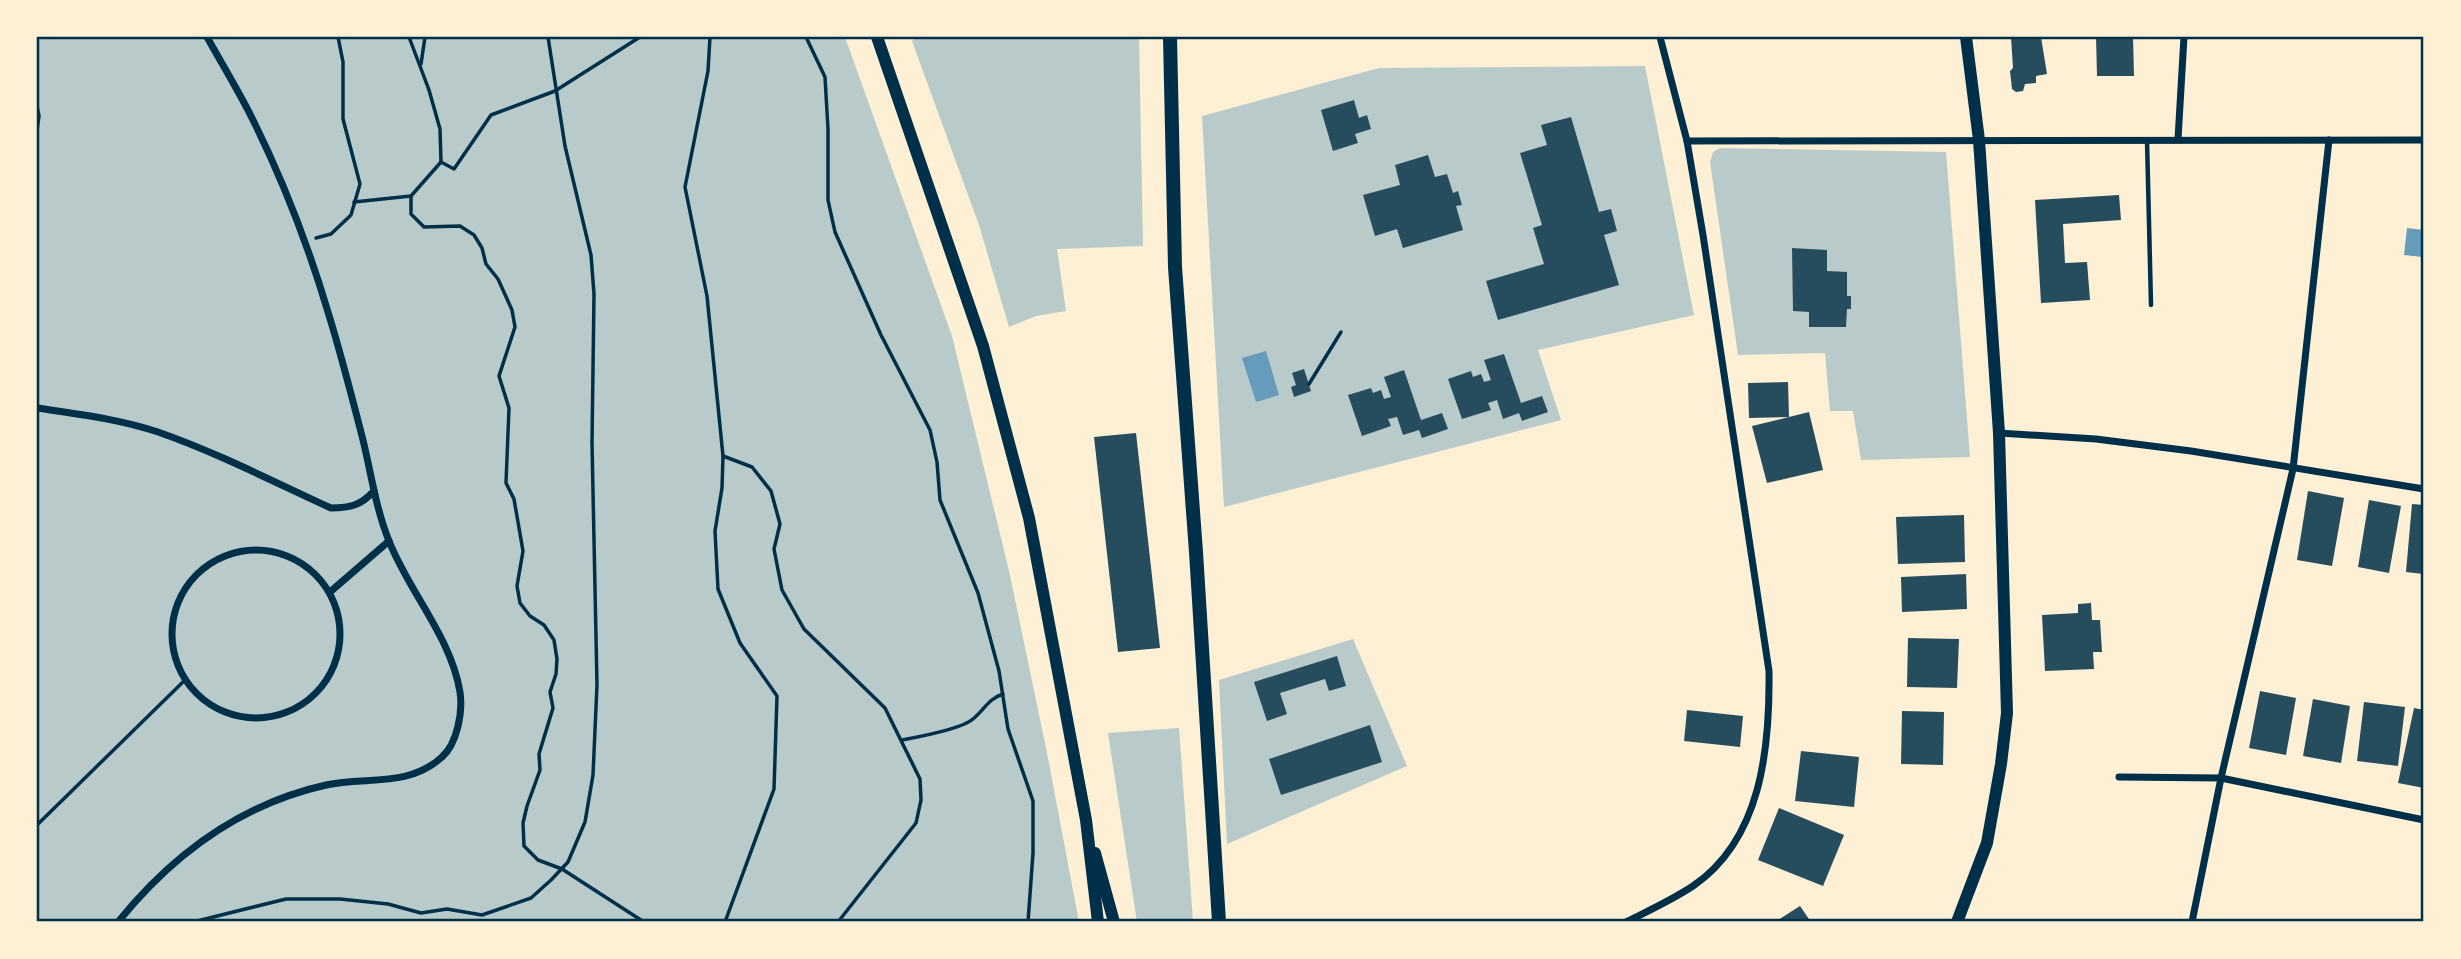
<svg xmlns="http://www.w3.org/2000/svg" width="2461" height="959" font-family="'Nunito Sans',sans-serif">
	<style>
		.green { fill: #b9caca }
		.water { fill: #669bbc }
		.building { fill: #264d5e }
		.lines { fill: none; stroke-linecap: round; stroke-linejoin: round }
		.path { stroke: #003049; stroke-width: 3.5 }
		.service { stroke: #003049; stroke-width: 4.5 }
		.minor { stroke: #003049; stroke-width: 7 }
		.tertiary { stroke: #003049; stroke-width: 12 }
		.secondary { stroke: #003049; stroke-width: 14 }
		.neatline { fill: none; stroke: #003049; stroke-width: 2.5 }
	</style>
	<rect width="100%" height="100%" fill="#fdf0d5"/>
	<g class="green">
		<path d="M37,37H845L952,336L1009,571L1047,753L1079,922H37Z"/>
		<path d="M918,37H1139L1143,246L1057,249L1066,311L1036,316L1009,327L979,225L912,41Z"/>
		<path d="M1645,66L1694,315L1538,350L1561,420L1224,507L1202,116L1379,68Z"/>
		<path d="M1720,148L1946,152L1970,457L1861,460L1853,411H1830L1825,353L1738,355L1710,162L1713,152Z"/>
		<path d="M1353,639L1407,766L1227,844L1219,680Z"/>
		<path d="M1179,728L1193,922H1137L1108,733Z"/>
	</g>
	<g class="water">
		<path d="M2407,228L2424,230L2423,257L2404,255Z"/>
		<path d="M1266,351L1279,395L1256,402L1242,358Z"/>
	</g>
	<g class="building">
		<path d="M2011,37H2041L2047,74L2036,76V83L2025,84L2023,91L2016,92L2012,89L2010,71L2013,68Z"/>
		<path d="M2096,37H2133L2134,76H2097Z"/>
		<path d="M1354,100L1359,118L1367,115L1371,129L1355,134L1358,143L1333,151L1321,110Z"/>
		<path d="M1571,117L1599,212L1611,209L1617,231L1604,235L1619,285L1498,320L1486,281L1544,264L1533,228L1542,225L1520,153L1547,145L1541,125Z"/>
		<path d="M1428,155L1435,177L1447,174L1453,193L1458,191L1462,205L1456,206L1463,230L1403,248L1397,229L1375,236L1363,195L1400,185L1395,165Z"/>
		<path d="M2119,195L2121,220L2063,224L2065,263L2087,262L2090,300L2041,303L2035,200Z"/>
		<path d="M1792,248L1827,250V271L1847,272V296H1851V309H1847L1846,327H1809V312L1793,311Z"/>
		<path d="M1504,354L1521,403L1542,396L1548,412L1522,421L1519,413L1503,419L1497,400L1488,403L1491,410L1462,419L1448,379L1471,371L1473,377L1481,374L1484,382L1491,380L1484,360Z"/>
		<path d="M1304,369L1311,391L1294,397L1291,387L1296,385L1292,373Z"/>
		<path d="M1404,370L1421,420L1442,413L1448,429L1422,438L1419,430L1403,435L1397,417L1388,419L1391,426L1362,436L1348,395L1371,388L1373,393L1381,390L1384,399L1391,397L1384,377Z"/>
		<path d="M1788,382L1789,417L1809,412L1823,470L1767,483L1752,426L1789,417L1749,418L1748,383Z"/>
		<path d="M1136,433L1160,648L1118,652L1094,437Z"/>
		<path d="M2308,491L2344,498L2332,566L2297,560Z"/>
		<path d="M2369,500L2401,506L2389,573L2358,567Z"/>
		<path d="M2412,504L2424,505V574L2406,572Z"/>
		<path d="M1964,515L1965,562L1898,564L1896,517Z"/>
		<path d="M1966,574L1967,609L1902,612L1901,577Z"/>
		<path d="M2091,603L2092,620H2100L2102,652H2093L2094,669L2045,671L2042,615L2078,613V604Z"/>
		<path d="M1908,638L1959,639L1957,688L1907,687Z"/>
		<path d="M1337,656L1346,686L1329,691L1325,679L1280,693L1287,714L1267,721L1254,682Z"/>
		<path d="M2260,691L2296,698L2286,755L2249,748Z"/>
		<path d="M2313,699L2350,706L2341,763L2303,756Z"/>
		<path d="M2364,702L2405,707L2398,766L2357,761Z"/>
		<path d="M2414,708L2424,710V788L2398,783Z"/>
		<path d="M1687,710L1743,716L1740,747L1684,741Z"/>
		<path d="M1902,711L1944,712L1943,765L1901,764Z"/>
		<path d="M1370,725L1382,762L1281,795L1269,759Z"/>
		<path d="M1801,751L1859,757L1854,807L1795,801Z"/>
		<path d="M1779,808L1844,835L1823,886L1758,860Z"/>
		<path d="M1800,906L1811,922H1775Z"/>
	</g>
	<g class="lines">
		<g class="path">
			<path d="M710,37L708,71L685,187L707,296L723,456L722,488L715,531L718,589L740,643L777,696L774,789L725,922"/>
			<path d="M806,37L825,77L828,129V200L835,232L881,335L930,430L937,462L940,500L978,593L999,671L1008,729L1033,801V853L1028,922"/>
			<path d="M37,62V71"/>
			<path d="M421,64L425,37"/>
			<path d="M37,106L39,116L37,130"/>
			<path d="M441,162L454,169L491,115L555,91L640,37"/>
			<path d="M411,196V214L424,227L460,226L474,235L482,248L486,264L498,279L512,310L515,327L499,376L509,408L506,483L514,499L523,551L517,586L520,603L530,616L544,625L554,640L557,659L556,674L550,692L553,708L539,754L540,770L527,806L523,823L524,846L538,860L562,869L644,922"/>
			<path d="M354,202L411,196L441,162L440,129L429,90L409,37"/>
			<path d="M316,238L331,234L351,215L360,184L343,119V62L338,37"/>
			<path d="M1309,384L1341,332"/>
			<path d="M723,456L752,467L771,491L780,524L774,549L782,590L804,629L885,708L920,779L921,800L916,823L838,922"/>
			<path d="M902,740C918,737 962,729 973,719C985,709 988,699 1003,694"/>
			<path d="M37,825L185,680"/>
			<path d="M193,922L286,899H340L388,904L421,913L447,909L482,915L531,898L551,880L568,862L585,822L593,775L597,685L592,443L594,294L591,255L565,146L548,37"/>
		</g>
		<path class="service" d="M2147,140L2151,305"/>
		<g class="minor">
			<path d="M2178,139L2184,37"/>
			<path d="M1687,141L2424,140"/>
			<path d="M37,408C78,414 119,419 158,432C218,453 274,482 331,508C351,508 361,505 374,491"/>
			<path d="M1999,433L2096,439L2191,451L2424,489"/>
			<circle cx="256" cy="634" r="84"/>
			<path d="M330,592L389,541"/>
			<path d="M2119,777L2221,778L2424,820"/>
			<path d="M118,922C172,855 241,804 326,785C366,776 408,788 442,757C457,744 463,712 460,692C451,637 409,592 389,541C376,509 371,473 363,440C352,397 341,354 328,312C308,245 283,180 252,118C238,90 222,64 207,37"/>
			<path d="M1626,922C1648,911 1672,900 1693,886C1762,839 1770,747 1769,671L1703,235L1687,141L1660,37"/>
			<path d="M2192,922L2221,778L2293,469L2329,140"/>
		</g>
		<g class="tertiary">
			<path d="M877,37L983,346L1029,518L1086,820L1098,922"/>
			<path d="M1095,853L1114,922"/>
			<path d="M1957,922L1987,843L2001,764L2007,713L1999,433L1979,140L1966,37"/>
		</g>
		<path class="secondary" d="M1170,37L1175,267L1196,552L1219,922"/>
	</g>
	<rect width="2461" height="959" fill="none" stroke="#fdf0d5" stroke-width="77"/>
	<rect x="38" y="38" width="2384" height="882" class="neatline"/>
</svg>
